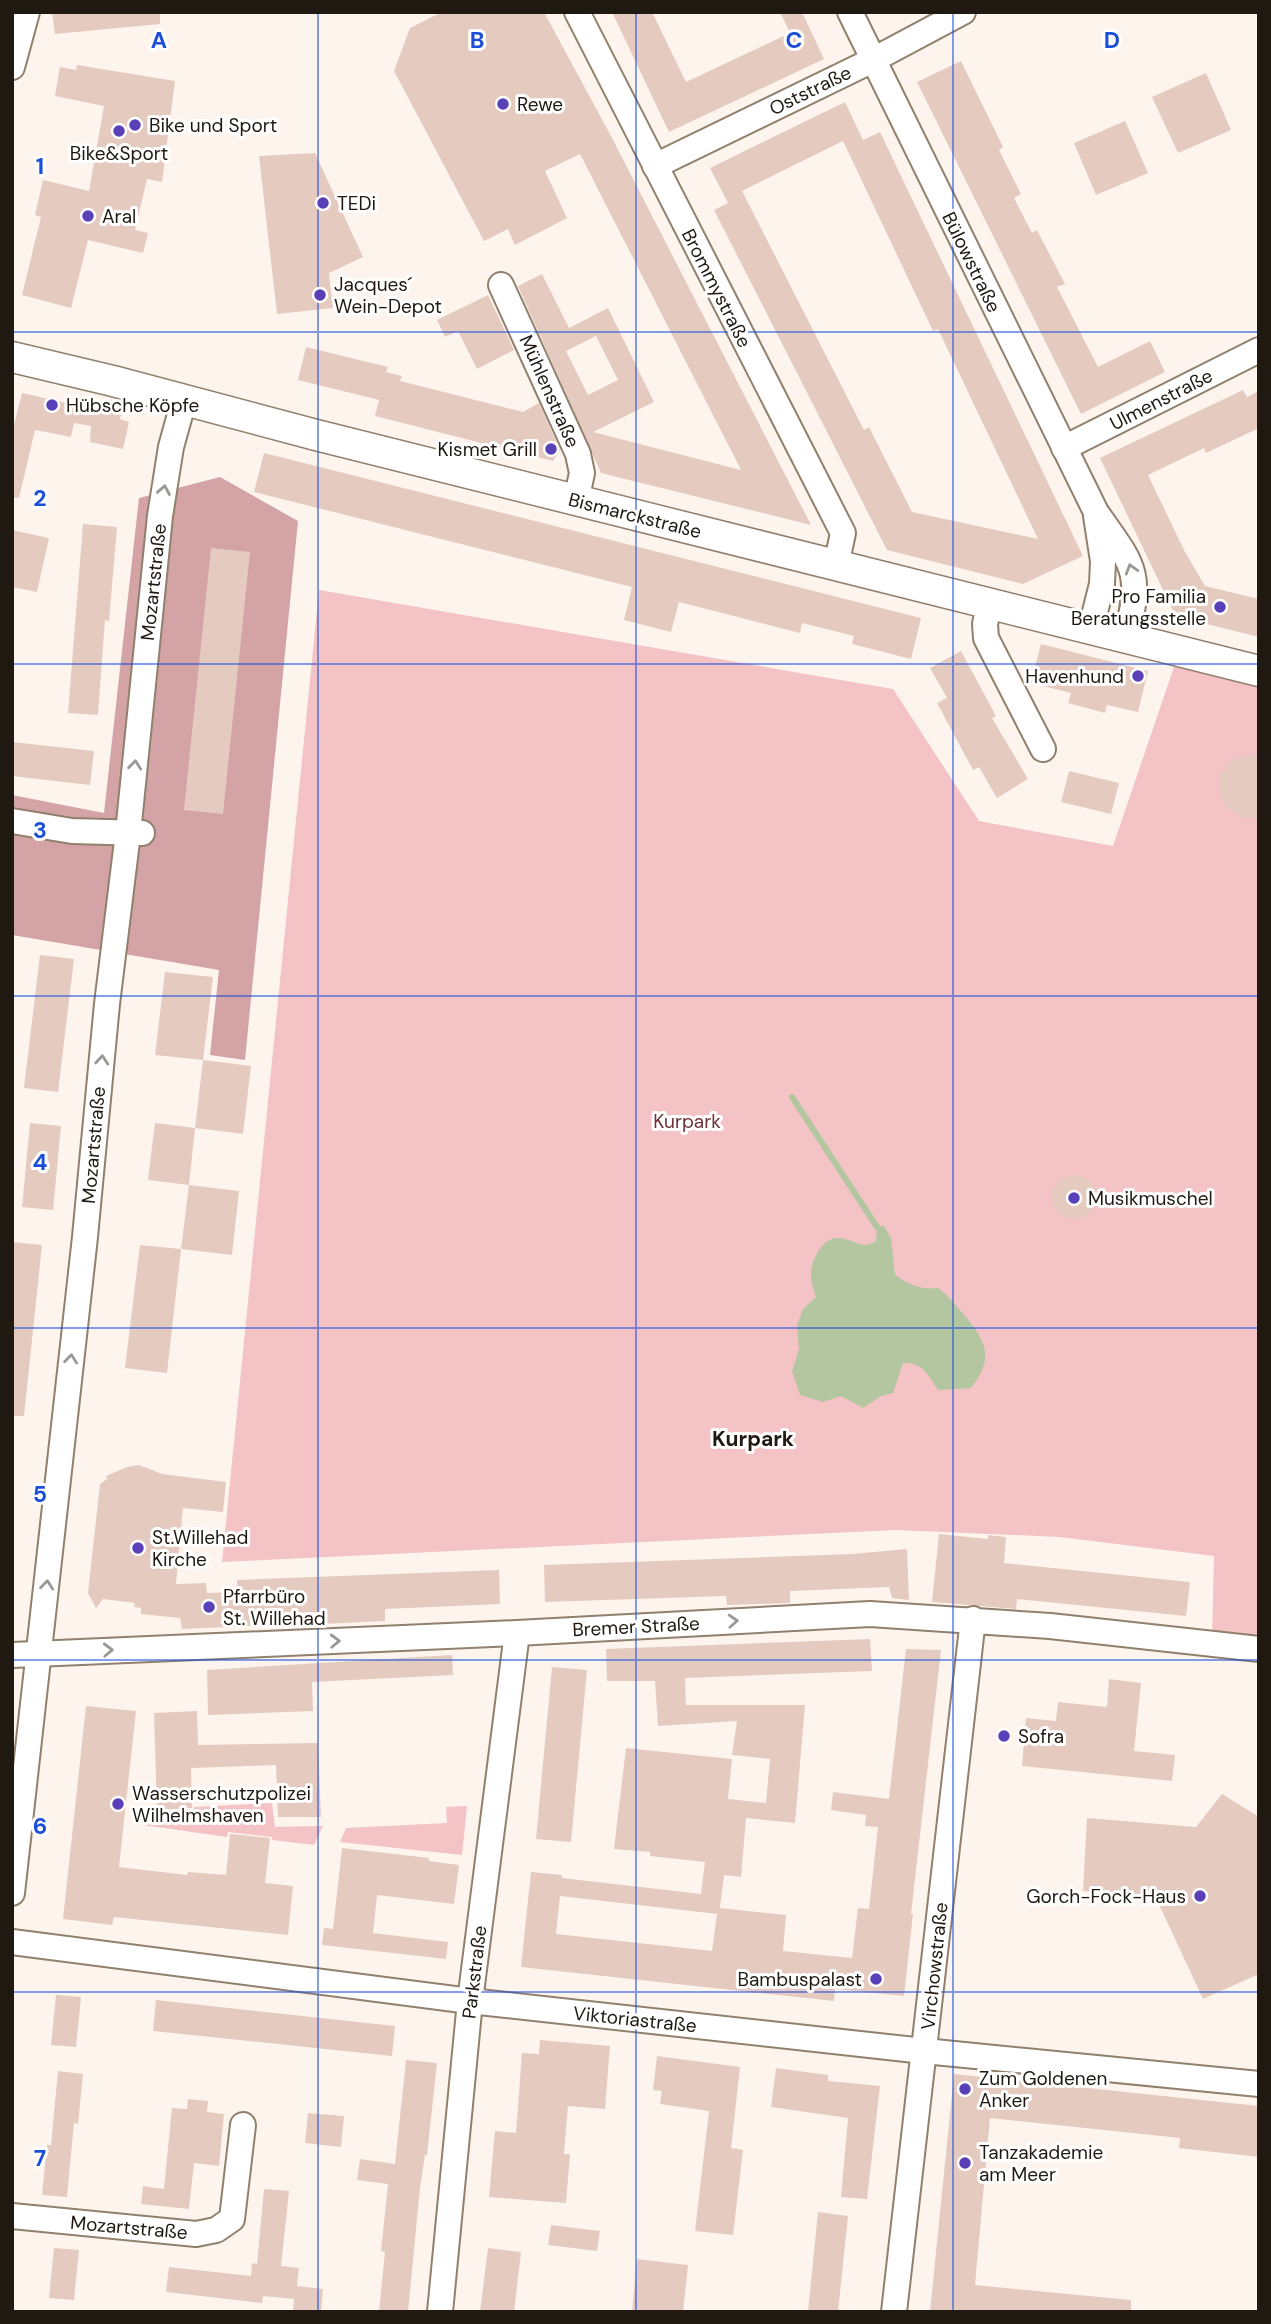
<svg xmlns="http://www.w3.org/2000/svg" width="1271" height="2324" font-family="'DM Sans',sans-serif">
	<style>
		.green { fill: #f3c3c6 }
		.forest { fill: #d3a3a6 }
		.water { fill: #b3c69f }
		.lines { fill: none; stroke-linecap: round; stroke-linejoin: round }
		.stream { stroke: #b3c69f; stroke-width: 6 }
		.building { fill: #e5cac0; fill-rule: evenodd }
		.minor-casing { stroke: #90806d; stroke-width: 28 }
		.major-casing { stroke: #90806d; stroke-width: 33 }
		.minor { stroke: #fff; stroke-width: 24 }
		.major { stroke: #fff; stroke-width: 30 }
		.oneway { stroke: #9a9894 }
		.grid { fill: none; stroke: #1d4ed8; stroke-width: 2; stroke-opacity: 0.55 }
		.poi-dot { fill: #5a40b8; stroke: #fff; stroke-width: 2.5 }
		.labels { text-anchor: middle; stroke-width: 6; stroke-linejoin: round; paint-order: stroke }
		.street-label { font-size: 19px; fill: #1f1912; stroke: #fff }
		.poi-label { font-size: 19px; fill: #1f1912; stroke: #fff; text-anchor: start }
		.park-label { font-size: 19px; fill: #6d3138; stroke: #fff }
		.neighbourhood-label { font-size: 21px; font-weight: bold; fill: #1f1912; stroke: #fff }
		.grid-label { font-size: 23px; text-anchor: middle; font-weight: bold; fill: #1d4ed8; stroke: #fff; stroke-width: 6; stroke-linejoin: round; paint-order: stroke }
	</style>
	<rect width="100%" height="100%" fill="#fdf5ed"/>
	<g class="green">
		<path d="M319,590L893,689L979,821L1113,846L1175,664L1259,687V1644L1212,1639L1214,1556L1060,1537L896,1530L222,1562Z"/>
		<path d="M272,1803L275,1827L323,1826L314,1845L272,1840V1837L228,1832L227,1837L143,1825L145,1815L194,1813V1807Z"/>
		<path d="M467,1806L462,1855L340,1842L346,1828L447,1823L446,1807Z"/>
	</g>
	<path class="forest" d="M220,477L298,521L245,1060L210,1055L219,970L12,935V795L104,813L139,498Z"/>
	<path class="water" d="M884,1226L891,1238L895,1275C910,1285 921,1290 938,1288C949,1296 956,1306 965,1316C987,1342 994,1359 971,1388L938,1390C928,1375 923,1362 903,1363L893,1393L881,1396L863,1408L841,1396L823,1402L800,1395L792,1371L799,1349L797,1325L803,1309L816,1297C814,1291 811,1282 811,1275C811,1260 822,1237 839,1238C855,1239 861,1251 876,1241L877,1227Z"/>
	<g class="lines">
		<path class="stream" d="M792,1097L877,1227"/>
	</g>
	<g class="building">
		<path d="M52,12H160V24L55,34Z"/>
		<path d="M442,12H544L612,138L811,525L601,473L518,286L542,274L569,328L608,308L654,402L593,432L741,470L580,154L545,171L567,218L515,245L508,229L484,241L394,71L410,28ZM596,336L618,380L588,395L566,351Z"/>
		<path d="M612,12H652L686,82L790,33L780,12H802L824,59L669,132Z"/>
		<path d="M961,61L1003,147L999,150L1021,194L1014,198L1032,233L1037,230L1065,284L1057,287L1098,367L1150,341L1165,372L1081,414L917,82Z"/>
		<path d="M77,65L175,81L162,182L147,179L135,230L148,233L143,253L88,240L71,308L22,295L41,217L35,215L43,180L89,191L104,106L55,96L60,67L76,70Z"/>
		<path d="M1206,73L1231,130L1178,153L1152,97Z"/>
		<path d="M845,102L863,140L880,132L1083,556L1023,584L887,550L714,210L728,203L710,168ZM843,141L933,331L938,329L1038,539L912,512L869,427L864,430L742,191Z"/>
		<path d="M1125,121L1148,173L1096,195L1074,143Z"/>
		<path d="M315,153L363,257L329,273L333,308L277,314L259,156Z"/>
		<path d="M488,295L514,350L477,369L458,331L445,337L437,320Z"/>
		<path d="M306,347L388,367L386,372L402,376L400,381L523,412L539,403L560,450L553,461L375,416L379,400L298,380Z"/>
		<path d="M1243,390L1247,397L1259,391V428L1206,453L1204,448L1148,475L1185,552L1205,586L1259,599V637L1178,617L1175,615L1100,458Z"/>
		<path d="M22,393L121,415L120,419L129,422L123,449L90,442L91,426L74,423L71,437L35,430L19,498L12,497V425H14Z"/>
		<path d="M264,453L921,618L911,659L852,644L854,636L802,623L800,633L679,602L671,632L624,620L632,587L254,492Z"/>
		<path d="M83,524L117,527L109,621L105,620L98,715L68,713Z"/>
		<path d="M12,530L49,538L37,592L12,587Z"/>
		<path d="M211,548L250,552L223,814L184,810Z"/>
		<path d="M1041,644L1148,671L1138,712L1107,705L1105,713L1068,703L1071,693L1031,683Z"/>
		<path d="M961,651L996,716L992,718L1028,779L997,798L979,767L973,770L937,703L947,698L930,668Z"/>
		<path d="M12,742L94,751L90,785L12,776Z"/>
		<path d="M1259,755V819L1244,818L1226,807L1221,798L1219,787L1220,777L1225,767L1233,760L1243,756Z"/>
		<path d="M1069,771L1119,783L1111,814L1061,802Z"/>
		<path d="M40,955L74,959L58,1092L24,1088Z"/>
		<path d="M165,972L213,977L203,1060L155,1055Z"/>
		<path d="M203,1060L251,1066L243,1134L195,1128Z"/>
		<path d="M30,1123L61,1126L53,1210L22,1207Z"/>
		<path d="M155,1123L195,1128L189,1185L148,1180Z"/>
		<circle cx="1074" cy="1197" r="22"/>
		<path d="M189,1185L239,1191L232,1255L181,1249Z"/>
		<path d="M12,1242L42,1245L24,1416H12Z"/>
		<path d="M140,1245L181,1249L167,1373L125,1368Z"/>
		<path d="M139,1465L162,1474L226,1482L223,1512L183,1508L176,1584L206,1583L207,1593L237,1592V1580L499,1570L500,1604L385,1609V1621L321,1624L320,1612L250,1614V1626L182,1629L180,1618L141,1614V1608L134,1607L135,1603L103,1599L96,1608L88,1593L100,1484L107,1479L106,1476L127,1467Z"/>
		<path d="M939,1534L988,1539V1535L1006,1537L1004,1563L1190,1582L1186,1616L1017,1599L1016,1609L932,1602Z"/>
		<path d="M907,1549L909,1600L892,1598L889,1587L790,1591V1603L727,1605L726,1596L545,1602L544,1565L852,1554Z"/>
		<path d="M870,1639L872,1671L685,1678L686,1705H805L795,1823L746,1818L741,1877L724,1875L720,1908L786,1915L783,1951L852,1958L858,1908L869,1909L878,1827L865,1826L866,1815L831,1810L833,1792L889,1799L906,1649L941,1650L911,1914H913L904,1996L835,1989L834,2001L521,1967L531,1872L562,1875V1878L701,1894L705,1862L650,1856V1852L614,1849L626,1748L732,1759L728,1799L766,1803L770,1759L732,1755L737,1721L658,1726L655,1681H607L606,1649ZM560,1896L717,1914L712,1951L556,1934Z"/>
		<path d="M452,1655L453,1675L312,1682L313,1711L208,1715L207,1670Z"/>
		<path d="M552,1667L587,1670L571,1842L536,1839Z"/>
		<path d="M1109,1679L1141,1683L1134,1751L1175,1755L1172,1781L1022,1766L1026,1718L1056,1721L1058,1702L1107,1707Z"/>
		<path d="M86,1706L136,1711L119,1867L187,1875L188,1872L226,1875L230,1834L270,1838L265,1883L293,1886L288,1935L114,1917L112,1925L63,1919Z"/>
		<path d="M197,1711L198,1745L318,1743L321,1817H278L276,1765L191,1768L192,1808L157,1810L154,1713Z"/>
		<path d="M1222,1794L1259,1817V1974L1203,1999L1156,1898L1083,1891L1087,1818L1196,1827Z"/>
		<path d="M342,1848L429,1858V1861L459,1865L454,1904L377,1895L373,1933L448,1942L446,1959L322,1945L324,1928L333,1929Z"/>
		<path d="M56,1995L81,1997L76,2047L51,2045Z"/>
		<path d="M156,2000L395,2026L392,2056L153,2031Z"/>
		<path d="M540,2040L610,2046L605,2109L568,2106L564,2154H570L566,2203L489,2197L495,2131L516,2133L522,2053L539,2054Z"/>
		<path d="M657,2056L740,2067L731,2148L743,2150L733,2235L695,2231L709,2111L660,2104L662,2091L653,2090Z"/>
		<path d="M406,2060L437,2063L427,2155H425L420,2188L408,2312H379L385,2252L381,2251L388,2184L357,2180L360,2159L395,2164Z"/>
		<path d="M776,2068L828,2075V2081L880,2086L867,2199L841,2197L848,2118L771,2107Z"/>
		<path d="M58,2071L83,2074L78,2124L74,2123L67,2197L42,2195L47,2145H51Z"/>
		<path d="M954,2074L1259,2106V2157L1179,2148L1180,2138L990,2118L975,2285L1131,2300V2312H930Z"/>
		<path d="M188,2099L208,2101L207,2112L224,2114L219,2166L194,2163L189,2209L141,2204L143,2186L164,2189L172,2108L187,2109Z"/>
		<path d="M308,2113L344,2116L341,2147L305,2143Z"/>
		<path d="M264,2189L289,2191L281,2266L299,2268L297,2286L323,2289L321,2312H293L294,2299L263,2296L262,2303L166,2292L169,2267L251,2276L252,2263L257,2264Z"/>
		<path d="M818,2212L848,2216L838,2312H808Z"/>
		<path d="M551,2225L600,2231L597,2251L548,2245Z"/>
		<path d="M54,2248L79,2250L74,2300L49,2298Z"/>
		<path d="M488,2248L521,2252L514,2312H480Z"/>
		<path d="M637,2259L688,2265L683,2312H632Z"/>
	</g>
	<g class="lines">
		<g class="minor-casing">
			<g id="minor">
				<path d="M577,12L843,533L836,566"/>
				<path d="M850,12L1096,512C1132,564 1144,571 1126,636"/>
				<path d="M12,67L27,12"/>
				<path d="M655,166L873,60L963,12"/>
				<path d="M501,285L578,454L582,473L576,501"/>
				<path d="M1064,448L1259,350"/>
				<path d="M989,605L985,624L986,638L1043,749"/>
				<path d="M1091,628L1102,584L1103,561L1096,516"/>
				<path d="M12,821L72,831L142,833"/>
				<path d="M12,1655L517,1633L870,1614L1050,1626L1259,1649"/>
				<path d="M12,1893L85,1237L107,1004L128,833L160,516L171,447L184,400"/>
				<path d="M12,1942L470,2001L924,2051L1259,2084"/>
				<path d="M12,2216L196,2234L216,2230L232,2219L243,2125"/>
				<path d="M440,2312L470,2001L517,1633"/>
				<path d="M894,2312L973,1619"/>
			</g>
		</g>
		<g class="major-casing">
			<path id="major" d="M12,357L113,381L316,435L1259,671"/>
		</g>
		<use href="#minor" class="minor"/>
		<use href="#major" class="major"/>
	</g>
	<defs><path id="oneway-chevron" d="M-2-3.5L2.5 0L-2 3.5" fill="none" stroke-width="1.6" stroke-linecap="round" stroke-linejoin="round" transform="scale(1.75)"/></defs>
	<g class="oneway">
		<use href="#oneway-chevron" transform="translate(164 490) rotate(-80)"/>
		<use href="#oneway-chevron" transform="translate(1131 569) rotate(-107)"/>
		<use href="#oneway-chevron" transform="translate(135 765) rotate(-84)"/>
		<use href="#oneway-chevron" transform="translate(102 1060) rotate(-85)"/>
		<use href="#oneway-chevron" transform="translate(71 1359) rotate(-84)"/>
		<use href="#oneway-chevron" transform="translate(47 1585) rotate(-84)"/>
		<use href="#oneway-chevron" transform="translate(733 1621) rotate(-3)"/>
		<use href="#oneway-chevron" transform="translate(335 1641) rotate(-2)"/>
		<use href="#oneway-chevron" transform="translate(108 1650) rotate(-2)"/>
	</g>
	<path class="grid" d="M318,12V2312M636,12V2312M953,12V2312M12,332H1259M12,664H1259M12,996H1259M12,1328H1259M12,1660H1259M12,1992H1259"/>
	<g class="poi-dot">
		<circle cx="503" cy="104" r="7"/>
		<circle cx="135" cy="125" r="7"/>
		<circle cx="119" cy="131" r="7"/>
		<circle cx="323" cy="203" r="7"/>
		<circle cx="88" cy="216" r="7"/>
		<circle cx="320" cy="295" r="7"/>
		<circle cx="52" cy="405" r="7"/>
		<circle cx="551" cy="449" r="7"/>
		<circle cx="1220" cy="607" r="7"/>
		<circle cx="1138" cy="676" r="7"/>
		<circle cx="1074" cy="1198" r="7"/>
		<circle cx="138" cy="1548" r="7"/>
		<circle cx="209" cy="1607" r="7"/>
		<circle cx="1004" cy="1736" r="7"/>
		<circle cx="118" cy="1804" r="7"/>
		<circle cx="1200" cy="1896" r="7"/>
		<circle cx="876" cy="1979" r="7"/>
		<circle cx="965" cy="2089" r="7"/>
		<circle cx="965" cy="2163" r="7"/>
	</g>
	<g class="labels">
		<g class="street-label">
			<text transform="translate(810 90) rotate(-26)" y="7">Oststraße</text>
			<text transform="translate(972 262) rotate(64)" y="7">Bülowstraße</text>
			<text transform="translate(717 288) rotate(63)" y="7">Brommystraße</text>
			<text transform="translate(550 391) rotate(66)" y="7">Mühlenstraße</text>
			<text transform="translate(1161 399) rotate(-27)" y="7">Ulmenstraße</text>
			<text transform="translate(635 515) rotate(14)" y="7">Bismarckstraße</text>
			<text transform="translate(153 582) rotate(-84)" y="7">Mozartstraße</text>
			<text transform="translate(93 1145) rotate(-85)" y="7">Mozartstraße</text>
			<text transform="translate(636 1626) rotate(-3)" y="7">Bremer Straße</text>
			<text transform="translate(934 1966) rotate(-84)" y="7">Virchowstraße</text>
			<text transform="translate(474 1972) rotate(-83)" y="7">Parkstraße</text>
			<text transform="translate(635 2019) rotate(6)" y="7">Viktoriastraße</text>
			<text transform="translate(129 2227) rotate(5)" y="7">Mozartstraße</text>
		</g>
		<g class="poi-label">
			<text x="517" y="111">Rewe</text>
			<text x="149" y="132">Bike und Sport</text>
			<text x="119" y="160" text-anchor="middle">Bike&amp;Sport</text>
			<text x="337" y="210">TEDi</text>
			<text x="102" y="223">Aral</text>
			<text x="334" y="291">Jacques´<tspan x="334" dy="22">Wein-Depot</tspan></text>
			<text x="66" y="412">Hübsche Köpfe</text>
			<text x="537" y="456" text-anchor="end">Kismet Grill</text>
			<text x="1206" y="603" text-anchor="end">Pro Familia<tspan x="1206" dy="22">Beratungsstelle</tspan></text>
			<text x="1124" y="683" text-anchor="end">Havenhund</text>
			<text x="1088" y="1205">Musikmuschel</text>
			<text x="152" y="1544">St.Willehad<tspan x="152" dy="22">Kirche</tspan></text>
			<text x="223" y="1603">Pfarrbüro<tspan x="223" dy="22">St. Willehad</tspan></text>
			<text x="1018" y="1743">Sofra</text>
			<text x="132" y="1800">Wasserschutzpolizei<tspan x="132" dy="22">Wilhelmshaven</tspan></text>
			<text x="1186" y="1903" text-anchor="end">Gorch-Fock-Haus</text>
			<text x="862" y="1986" text-anchor="end">Bambuspalast</text>
			<text x="979" y="2085">Zum Goldenen<tspan x="979" dy="22">Anker</tspan></text>
			<text x="979" y="2159">Tanzakademie<tspan x="979" dy="22">am Meer</tspan></text>
		</g>
		<g class="park-label">
			<text x="687" y="1128">Kurpark</text>
		</g>
		<g class="neighbourhood-label">
			<text x="753" y="1446">Kurpark</text>
		</g>
	</g>
	<g class="grid-label">
		<text x="159" y="48">A</text>
		<text x="477" y="48">B</text>
		<text x="794" y="48">C</text>
		<text x="1112" y="48">D</text>
		<text x="40" y="174">1</text>
		<text x="40" y="506">2</text>
		<text x="40" y="838">3</text>
		<text x="40" y="1170">4</text>
		<text x="40" y="1502">5</text>
		<text x="40" y="1834">6</text>
		<text x="40" y="2166">7</text>
	</g>
	<rect width="1271" height="2324" fill="none" stroke="#1f1912" stroke-width="28"/>
</svg>
